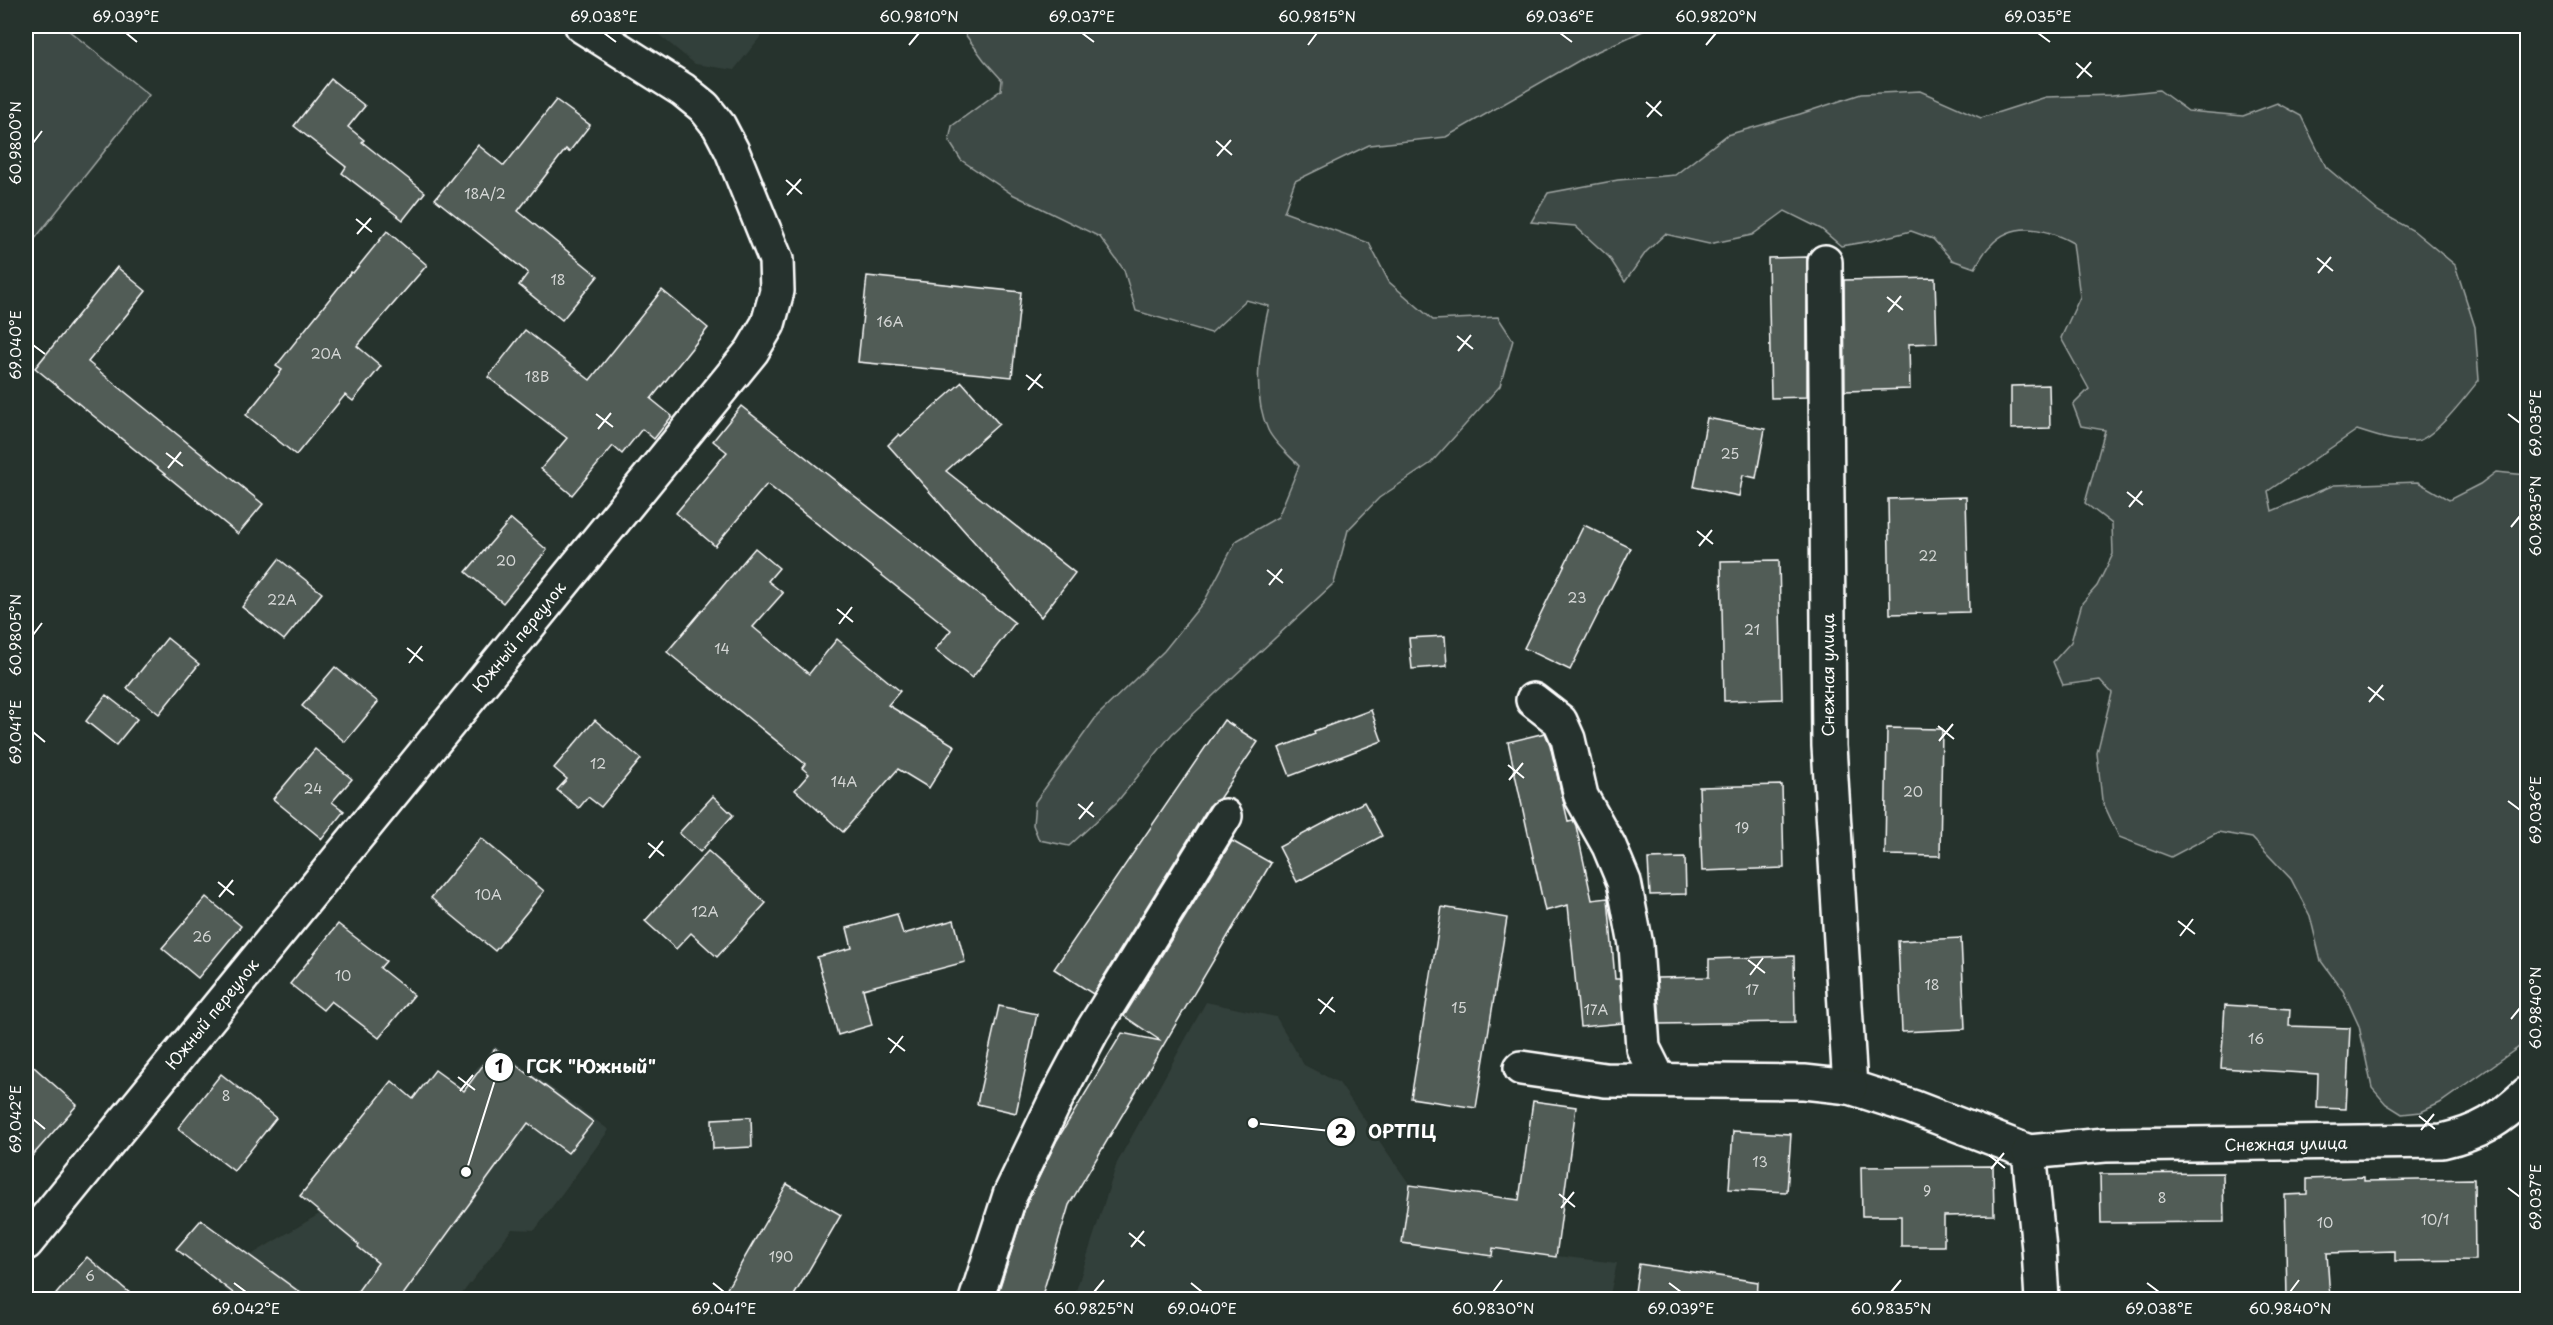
<svg xmlns="http://www.w3.org/2000/svg" width="2553" height="1325" font-family="'Playpen Sans',sans-serif">
	<style>
		.built { fill: #333f3a }
		.green { fill: #3e4944; stroke: #9ea4a2; stroke-width: 1.5 }
		.building { fill: #515c57; stroke: #fff; stroke-width: 1.5 }
		.lines { fill: none; stroke-linecap: round; stroke-linejoin: round }
		.minor-casing { stroke: #fff; stroke-width: 38 }
		.minor { stroke: #26332d; stroke-width: 33 }
		.ticks { fill: none; stroke: #fff; stroke-width: 2 }
		.labels { text-anchor: middle; stroke-width: 6; stroke-linejoin: round; paint-order: stroke }
		.number-label { font-size: 14px; fill: #d4d6d5 }
		.street-label { font-size: 16px; fill: #fff; stroke: #26332d }
		.leader { fill: none; stroke: #fff; stroke-width: 2 }
		.callout-dot { fill: #fff; stroke: #26332d; stroke-width: 2 }
		.mark-label { font-size: 18px; text-anchor: middle; font-weight: bold; fill: #111 }
		.callout-label { font-size: 18px; text-anchor: middle; font-weight: bold; fill: #fff; stroke: #26332d; stroke-width: 6; stroke-linejoin: round; paint-order: stroke }
		.neatline { fill: none; stroke: #fff; stroke-width: 2 }
		.ticks-label { font-size: 15px; text-anchor: middle; fill: #fff }
	</style>
	<rect width="100%" height="100%" fill="#26332d"/>
	<filter id="ink" filterUnits="userSpaceOnUse"><feTurbulence type="fractalNoise" baseFrequency=".0167" numOctaves="2"/><feDisplacementMap in="SourceGraphic" scale="12" xChannelSelector="R" yChannelSelector="G"/><feConvolveMatrix kernelMatrix="1 2 1 2 8 2 1 2 1" color-interpolation-filters="sRGB"/></filter>
	<g filter="url(#ink)">
		<g class="built">
			<path d="M648,26H769L734,70L695,64Z"/>
			<path d="M1206,1002L1276,1017L1304,1065L1339,1083L1410,1185L1514,1251L1617,1263L1609,1299L1073,1300L1117,1163Z"/>
			<path d="M495,1046L609,1130L535,1230L512,1229L458,1299H239L221,1287L247,1253L251,1255L321,1213L412,1100L460,1088Z"/>
		</g>
		<g class="green">
			<path d="M26,26H63L149,95L26,250Z"/>
			<path d="M959,26H1654L1587,56L1446,137L1369,145L1295,181L1284,212L1369,243L1389,282L1433,320L1498,317L1513,340L1500,386L1431,463L1379,498L1348,530L1334,583L1172,734L1117,802L1069,846L1039,840L1033,825L1035,802L1097,716L1164,651L1205,600L1236,541L1278,517L1299,466C1289,455 1274,443 1268,430C1251,392 1260,345 1269,306L1246,300L1211,333L1136,311L1124,270L1100,237L1012,194L961,160L949,141L952,126L1001,90L1002,80L984,60Z"/>
			<path d="M2159,90L2188,111L2243,116L2277,103L2301,116L2326,167L2378,211L2414,231L2455,265L2475,327L2479,380C2467,395 2434,439 2416,441C2395,443 2376,436 2357,430L2268,491L2272,511L2334,485L2418,482L2449,500L2480,484L2496,472L2527,475V1037L2519,1047L2440,1103L2421,1112L2402,1114L2386,1104L2372,1088L2359,1026L2343,991L2321,961L2310,916L2291,879L2252,838L2218,832L2171,857L2119,837L2102,800L2097,753L2112,693L2100,680L2063,685L2053,662L2071,642L2082,603L2097,586L2113,554L2112,524L2085,503L2105,430L2081,426L2073,405L2089,389L2061,338L2080,297L2073,243C2047,229 2014,220 1991,245C1984,251 1980,260 1975,268L1952,260L1933,239L1911,231L1871,241L1841,246L1821,229L1785,211L1752,235L1709,244L1665,234L1646,252L1625,282L1609,257L1575,226L1531,222L1548,193L1618,180L1675,175L1727,135L1800,114L1861,94L1920,91L1981,118L2046,97L2112,95Z"/>
		</g>
		<g class="building">
			<path d="M331,79L365,106L348,127L364,140L362,142L425,192L403,220L342,173L346,167L294,126Z"/>
			<path d="M556,100L590,125L569,152L566,149L518,211L598,276L562,320L519,285L528,273L435,199L478,145L504,166Z"/>
			<path d="M387,231L427,265L357,346L381,366L353,401L345,395L296,455L246,415L282,370L276,366L351,272L353,273Z"/>
			<path d="M1807,257V397L1771,398L1768,258Z"/>
			<path d="M117,267L146,291L88,362L263,504L238,534L35,368Z"/>
			<path d="M867,276L1021,292L1012,377L858,362Z"/>
			<path d="M1935,278L1937,343L1909,344L1910,389L1845,391L1844,280Z"/>
			<path d="M662,290L708,328L651,399L672,416L654,439L642,429L622,454L613,446L572,495L541,469L567,438L488,377L525,330L590,380Z"/>
			<path d="M962,382L999,424L946,471L1075,573L1041,617L888,445L899,434L901,436Z"/>
			<path d="M2049,385L2050,428L2011,429V386Z"/>
			<path d="M741,406L1015,623L972,678L935,650L951,630L767,484L715,546L676,513L727,452L713,441Z"/>
			<path d="M1707,418L1765,429L1756,478L1743,475L1739,496L1694,487Z"/>
			<path d="M1966,497L1969,612L1890,614L1888,499Z"/>
			<path d="M511,519L547,550L503,603L466,572Z"/>
			<path d="M1584,525L1631,548L1570,670L1524,648Z"/>
			<path d="M755,548L779,568L768,581L783,593L753,627L809,674L837,639L900,691L888,705L955,746L929,788L898,769L843,832L795,790L809,774L802,768L805,764L667,652Z"/>
			<path d="M279,559L322,593L284,640L242,607Z"/>
			<path d="M1779,560L1782,699L1724,701L1721,561Z"/>
			<path d="M1445,636L1447,666L1412,669L1409,638Z"/>
			<path d="M167,638L199,664L159,714L127,688Z"/>
			<path d="M335,667L378,702L345,742L302,706Z"/>
			<path d="M106,695L137,719L116,745L86,721Z"/>
			<path d="M1371,710L1382,741L1290,776L1279,748L1315,734L1314,731Z"/>
			<path d="M595,720L641,759L601,807L588,797L579,808L557,790L567,779L554,768Z"/>
			<path d="M1224,720L1258,742L1219,799L1209,806L1093,994L1054,969Z"/>
			<path d="M1887,728L1942,729L1940,856L1885,855Z"/>
			<path d="M1545,733L1550,745L1568,821L1573,820L1576,826L1592,900L1608,898L1615,979H1620L1623,1023L1580,1027L1568,905L1545,911L1508,742Z"/>
			<path d="M315,749L352,779L332,802L344,811L322,839L273,799Z"/>
			<path d="M1782,785L1784,868L1702,871L1699,787Z"/>
			<path d="M713,796L733,815L700,852L679,833Z"/>
			<path d="M1364,802L1382,836L1297,882L1279,847Z"/>
			<path d="M481,838L544,891L495,951L431,898Z"/>
			<path d="M1232,841L1271,863L1069,1205L1041,1299H996L1027,1202L1057,1140L1122,1033L1161,1041L1124,1016Z"/>
			<path d="M708,851L766,903L717,957L691,933L676,949L645,921Z"/>
			<path d="M1685,858L1686,894L1650,895L1648,859Z"/>
			<path d="M206,897L241,926L198,978L162,948Z"/>
			<path d="M1442,907L1507,918L1476,1108L1411,1098Z"/>
			<path d="M897,914L903,934L954,920L965,962L863,989L872,1025L838,1035L817,957L852,948L847,928Z"/>
			<path d="M338,924L386,961L380,968L414,995L379,1038L331,1001L323,1010L290,984Z"/>
			<path d="M1961,938L1965,1029L1902,1032L1898,941Z"/>
			<path d="M1794,956L1795,1022L1660,1024L1657,978L1709,977V959Z"/>
			<path d="M2225,1005L2290,1009L2289,1026L2350,1028L2346,1109L2317,1108L2318,1074L2221,1068Z"/>
			<path d="M999,1006L1037,1014L1016,1113L977,1104Z"/>
			<path d="M495,1049L593,1122L568,1153L528,1123L400,1299H352L378,1263L358,1247L359,1245L300,1196L392,1081L413,1099L435,1070L464,1091Z"/>
			<path d="M26,1060L77,1105L26,1163Z"/>
			<path d="M221,1074L276,1118L234,1171L178,1128Z"/>
			<path d="M1533,1101L1576,1107L1556,1257L1493,1248L1492,1256L1402,1243L1410,1185L1519,1200Z"/>
			<path d="M751,1117L752,1147L713,1149L712,1119Z"/>
			<path d="M1733,1131L1791,1134L1787,1192L1729,1189Z"/>
			<path d="M1993,1166L1994,1215L1944,1216V1246H1901V1216H1862L1861,1167Z"/>
			<path d="M2223,1173L2224,1222L2101,1223L2100,1174Z"/>
			<path d="M2364,1177V1181L2474,1179L2475,1260L2395,1261V1251L2327,1253L2330,1299H2287L2285,1195L2307,1194V1179Z"/>
			<path d="M787,1184L841,1215L792,1299H721Z"/>
			<path d="M201,1220L309,1299H241L176,1249Z"/>
			<path d="M87,1257L137,1299H52Z"/>
			<path d="M1639,1264L1758,1282L1757,1299H1634Z"/>
		</g>
		<g class="lines">
			<g class="minor-casing">
				<g id="minor">
					<path d="M1825,262L1829,746L1850,1087L1912,1107L2029,1152L2039,1249L2042,1300"/>
					<path d="M1533,700L1560,721L1568,739L1581,796L1609,846L1624,882L1636,945L1643,1048L1659,1080"/>
					<path d="M1521,1068L1605,1080L1804,1082L1850,1087"/>
					<path d="M2029,1152L2105,1145L2442,1141C2481,1132 2499,1120 2528,1093"/>
					<path d="M26,1243L752,351L768,324L777,291L776,260L732,151L719,126L704,107L683,90L582,26"/>
					<path d="M976,1300L1010,1195L1057,1097L1092,1031L1225,816"/>
				</g>
			</g>
			<use href="#minor" class="minor"/>
		</g>
	</g>
	<path class="ticks" d="M126,33L137,42M604,33L616,42M1082,33L1094,42M1560,33L1572,42M2038,33L2050,42M909,45L919,33M1308,45L1317,33M1706,45L1716,33M2076,63L2092,77M2077,78L2091,62M1646,102L1662,116M1647,117L1661,101M1216,141L1232,155M33,143L42,131M1217,156L1231,140M786,180L802,194M787,195L801,179M356,219L372,232M357,234L371,218M2317,258L2333,271M2318,273L2331,257M1887,297L1903,310M1888,312L1901,296M1457,336L1473,349M33,345L45,354M1458,351L1471,335M1026,375L1043,388M1028,390L1041,374M596,414L613,427M2508,414L2520,423M598,429L611,413M166,453L183,466M168,468L181,452M2127,492L2143,505M2129,507L2142,491M2511,527L2520,516M1697,531L1713,544M1699,546L1712,530M1267,570L1283,583M1269,585L1282,569M837,609L853,622M839,624L852,607M33,635L42,623M407,648L423,661M409,663L422,646M2368,687L2384,700M2369,702L2383,685M1938,726L1954,739M33,732L45,742M1939,741L1953,724M1508,765L1524,778M1509,780L1523,763M2508,801L2520,810M1078,804L1094,817M1079,819L1093,802M648,843L664,856M649,858L663,841M218,882L234,895M219,897L233,880M2178,921L2195,934M2180,936L2193,919M1748,960L1765,973M1750,975L1763,958M1318,999L1335,1012M1320,1014L1333,997M2511,1019L2520,1008M888,1038L905,1051M890,1053L903,1036M458,1077L475,1090M460,1091L473,1075M2419,1116L2435,1129M33,1119L45,1129M2421,1130L2434,1114M1989,1155L2005,1168M1991,1169L2004,1153M2508,1188L2520,1197M1559,1194L1575,1207M1561,1208L1574,1192M1129,1233L1145,1246M1131,1247L1144,1231M234,1283L246,1292M713,1283L724,1292M1191,1283L1202,1292M1669,1283L1681,1292M2147,1283L2159,1292M1094,1292L1104,1280M1493,1292L1502,1280M1891,1292L1901,1280M2290,1292L2299,1280"/>
	<g class="labels">
		<g class="number-label">
			<text x="485" y="199">18А/2</text>
			<text x="558" y="285">18</text>
			<text x="890" y="327">16А</text>
			<text x="326" y="359">20А</text>
			<text x="537" y="382">18В</text>
			<text x="1730" y="459">25</text>
			<text x="1928" y="561">22</text>
			<text x="506" y="566">20</text>
			<text x="1577" y="603">23</text>
			<text x="282" y="605">22А</text>
			<text x="1752" y="635">21</text>
			<text x="722" y="654">14</text>
			<text x="598" y="769">12</text>
			<text x="844" y="787">14А</text>
			<text x="313" y="794">24</text>
			<text x="1913" y="797">20</text>
			<text x="1742" y="833">19</text>
			<text x="488" y="900">10А</text>
			<text x="705" y="917">12А</text>
			<text x="202" y="942">26</text>
			<text x="343" y="981">10</text>
			<text x="1932" y="990">18</text>
			<text x="1752" y="995">17</text>
			<text x="1459" y="1013">15</text>
			<text x="1596" y="1015">17А</text>
			<text x="2256" y="1044">16</text>
			<text x="226" y="1101">8</text>
			<text x="1760" y="1167">13</text>
			<text x="1927" y="1196">9</text>
			<text x="2162" y="1203">8</text>
			<text x="2435" y="1225">10/1</text>
			<text x="2325" y="1228">10</text>
			<text x="781" y="1262">190</text>
			<text x="90" y="1281">6</text>
		</g>
		<g class="street-label">
			<text transform="translate(519 637) rotate(-51)" y="6">Южный переулок</text>
			<text transform="translate(1828 675) rotate(-90)" y="6">Снежная улица</text>
			<text transform="translate(212 1014) rotate(-51)" y="6">Южный переулок</text>
			<text transform="translate(2286 1144) rotate(-1)" y="6">Снежная улица</text>
		</g>
	</g>
	<path class="leader" d="M466 1172L499 1067M1253 1123L1341 1132"/>
	<g class="callout-dot">
		<circle cx="466" cy="1172" r="6"/>
		<circle cx="1253" cy="1123" r="6"/>
		<circle cx="499" cy="1067" r="15"/>
		<circle cx="1341" cy="1132" r="15"/>
	</g>
	<g class="mark-label">
		<text x="499" y="1073">1</text>
		<text x="1341" y="1138">2</text>
	</g>
	<g class="callout-label">
		<text x="591" y="1073">ГСК "Южный"</text>
		<text x="1402" y="1138">ОРТПЦ</text>
	</g>
	<rect width="2553" height="1325" fill="none" stroke="#26332d" stroke-width="66"/>
	<rect x="33" y="33" width="2487" height="1259" class="neatline"/>
	<g class="ticks-label">
		<text x="126" y="22">69.039°E</text>
		<text x="604" y="22">69.038°E</text>
		<text x="919" y="22">60.9810°N</text>
		<text x="1082" y="22">69.037°E</text>
		<text x="1317" y="22">60.9815°N</text>
		<text x="1560" y="22">69.036°E</text>
		<text x="1716" y="22">60.9820°N</text>
		<text x="2038" y="22">69.035°E</text>
		<text transform="translate(16 143) rotate(-90)" y="5">60.9800°N</text>
		<text transform="translate(16 345) rotate(-90)" y="5">69.040°E</text>
		<text transform="translate(2536 423) rotate(-90)" y="5">69.035°E</text>
		<text transform="translate(2536 516) rotate(-90)" y="5">60.9835°N</text>
		<text transform="translate(16 635) rotate(-90)" y="5">60.9805°N</text>
		<text transform="translate(16 732) rotate(-90)" y="5">69.041°E</text>
		<text transform="translate(2536 810) rotate(-90)" y="5">69.036°E</text>
		<text transform="translate(2536 1008) rotate(-90)" y="5">60.9840°N</text>
		<text transform="translate(16 1119) rotate(-90)" y="5">69.042°E</text>
		<text transform="translate(2536 1197) rotate(-90)" y="5">69.037°E</text>
		<text x="246" y="1314">69.042°E</text>
		<text x="724" y="1314">69.041°E</text>
		<text x="1094" y="1314">60.9825°N</text>
		<text x="1202" y="1314">69.040°E</text>
		<text x="1493" y="1314">60.9830°N</text>
		<text x="1681" y="1314">69.039°E</text>
		<text x="1891" y="1314">60.9835°N</text>
		<text x="2159" y="1314">69.038°E</text>
		<text x="2290" y="1314">60.9840°N</text>
	</g>
</svg>
